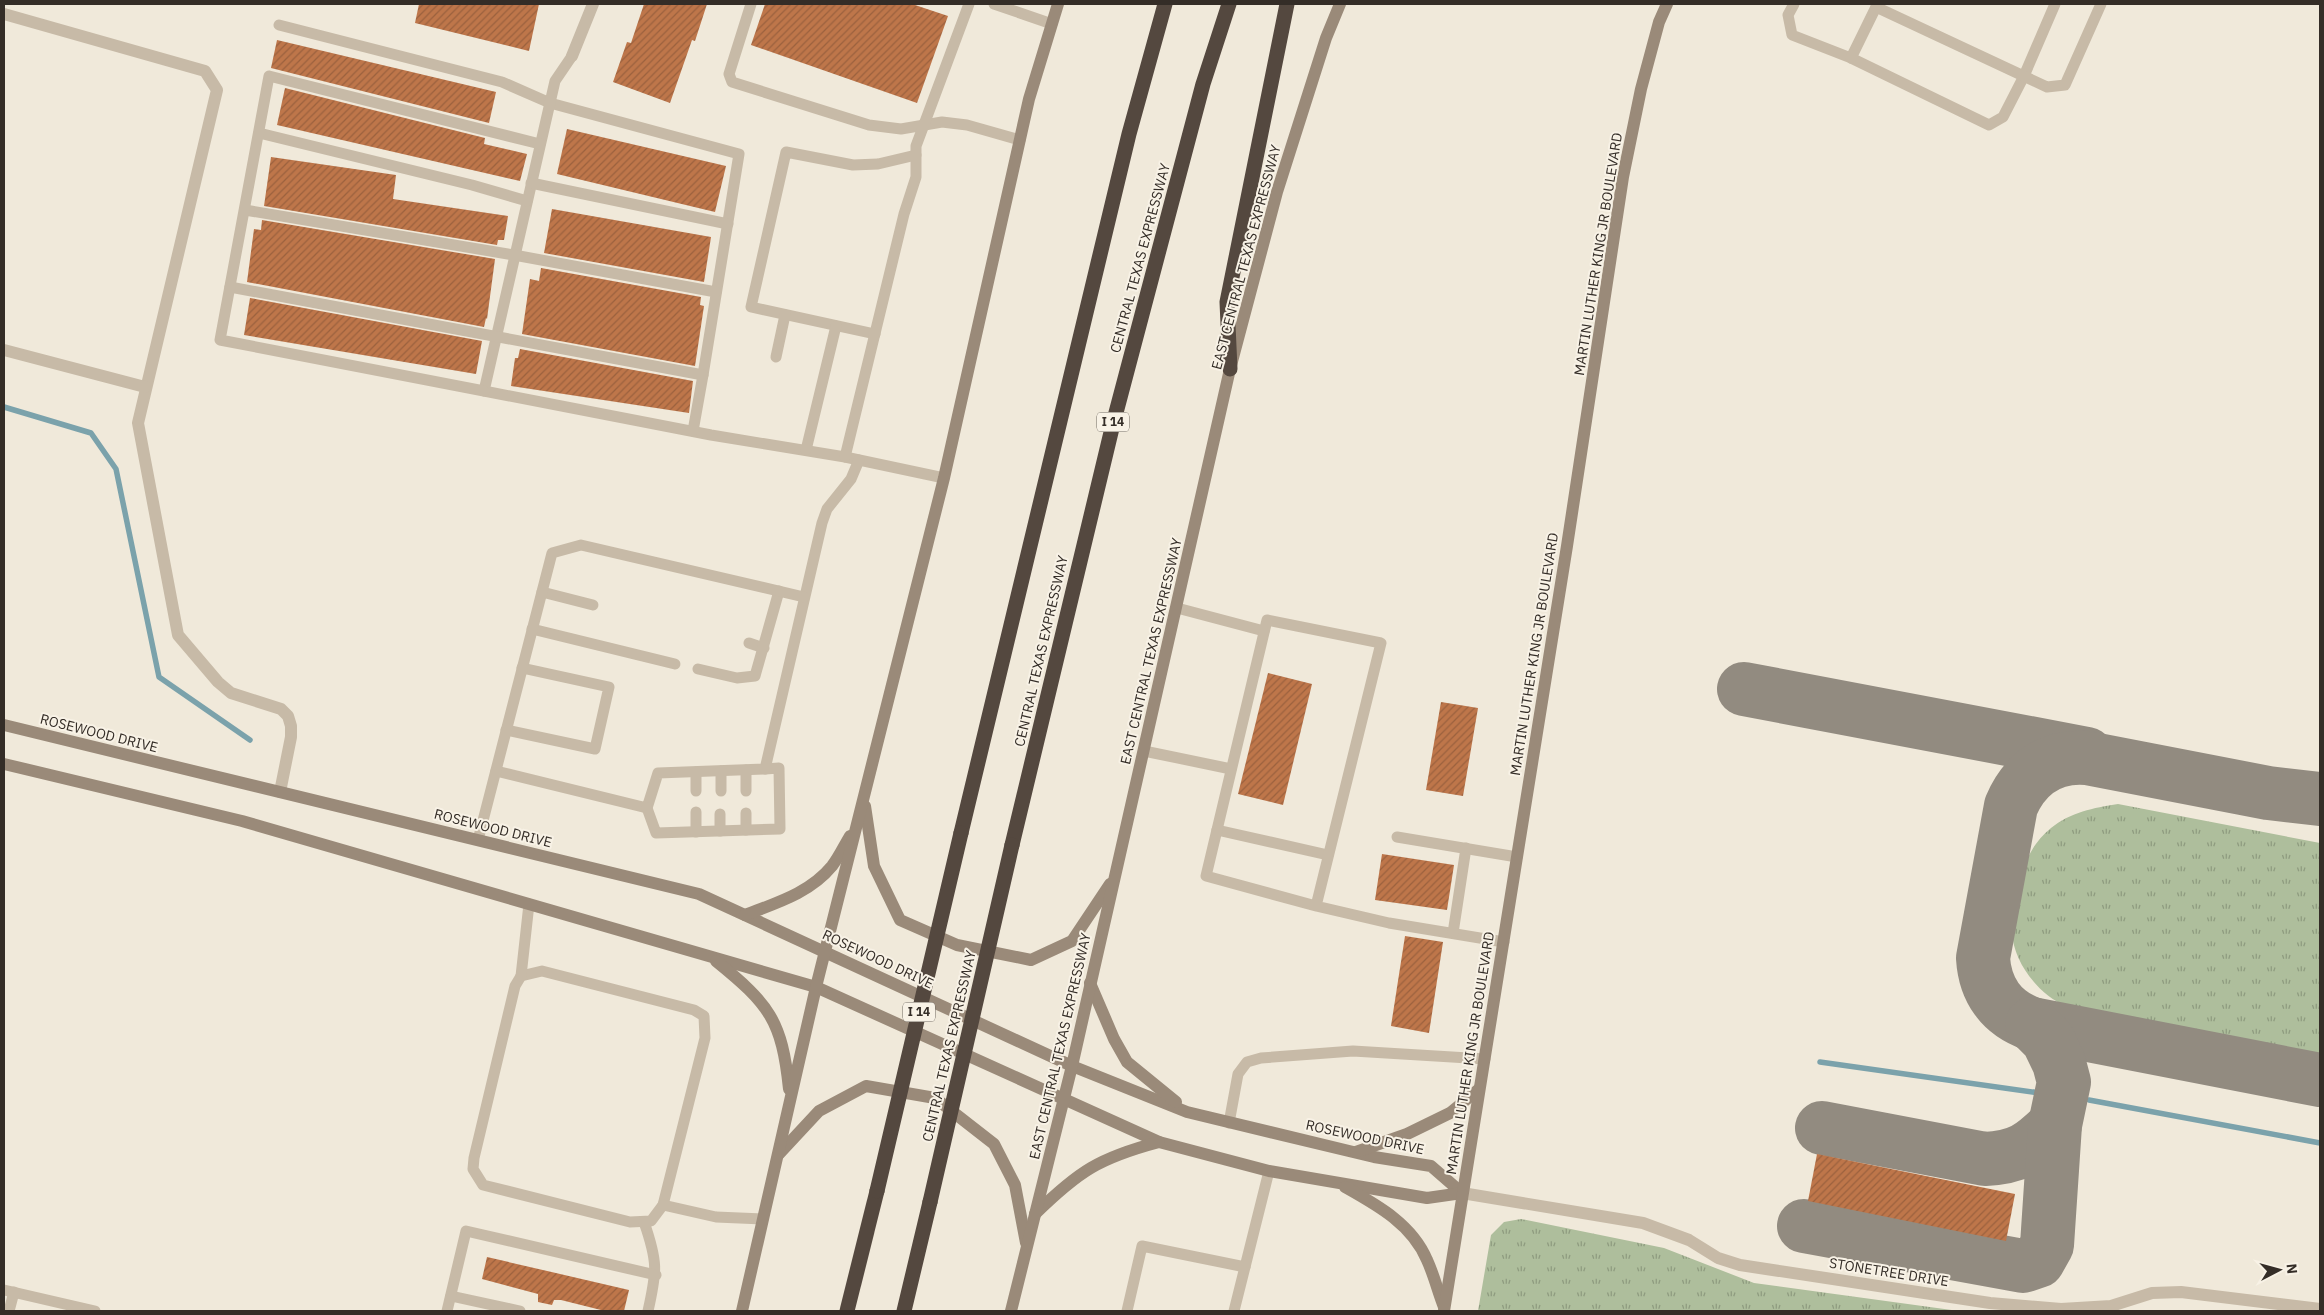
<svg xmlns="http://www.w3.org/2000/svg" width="2324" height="1315" font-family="'IBM Plex Sans',sans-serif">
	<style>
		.grass { fill: url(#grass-tufts) }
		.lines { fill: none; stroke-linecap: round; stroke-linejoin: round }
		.stream { stroke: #7ba2ab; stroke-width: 5.5 }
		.taxiway { stroke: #928b80; stroke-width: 54 }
		.building { fill: url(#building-hatch) }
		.lane { stroke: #c7baa7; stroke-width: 11 }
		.street { stroke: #c7baa7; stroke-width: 12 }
		.secondary { stroke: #9a8a79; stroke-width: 12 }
		.highway { stroke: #54483f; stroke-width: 15 }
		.highway-bridge { stroke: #54483f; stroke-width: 15 }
		.labels { text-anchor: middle; stroke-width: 4; stroke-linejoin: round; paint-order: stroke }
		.shield { fill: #f8f2e6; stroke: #6f6860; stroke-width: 1 }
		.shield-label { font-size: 12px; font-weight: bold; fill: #342d27 }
		.street-label { font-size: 14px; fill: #342d27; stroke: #f8f2e6 }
	</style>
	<defs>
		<pattern id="grass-tufts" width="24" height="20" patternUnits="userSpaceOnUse" patternTransform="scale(1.25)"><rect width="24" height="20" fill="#aebe9c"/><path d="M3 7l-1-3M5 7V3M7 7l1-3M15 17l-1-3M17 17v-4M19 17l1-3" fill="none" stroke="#8e9b7f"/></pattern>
		<pattern id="building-hatch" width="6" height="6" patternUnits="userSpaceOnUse" patternTransform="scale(1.25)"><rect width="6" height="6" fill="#be764a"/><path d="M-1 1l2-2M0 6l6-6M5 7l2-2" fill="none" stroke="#9b613e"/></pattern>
	</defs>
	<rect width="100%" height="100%" fill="#f0e9da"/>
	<g class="grass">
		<path d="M2118,804L2320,843V1057L2092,1014C2083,1011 2074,1009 2066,1006C2039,995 2013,962 2012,932C2012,920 2015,907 2017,894C2021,869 2030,845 2051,828C2071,812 2093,808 2118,804Z"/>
		<path d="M1521,1219L1664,1248L1754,1283L1959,1311H1478L1491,1235L1504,1222Z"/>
	</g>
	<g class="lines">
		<g class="stream">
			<path d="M4,407L91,433L116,469L159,677L250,740"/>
			<path d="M1820,1062L2040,1093"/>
			<path d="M2089,1100L2320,1143"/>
		</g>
		<g class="taxiway">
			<path d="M1744,689L2087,754"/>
			<path d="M2320,799L2268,793L2087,758C2051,755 2025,773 2011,806L1983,958C1985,990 2001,1013 2032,1024L2320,1080"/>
			<path d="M1822,1128L1985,1159C2020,1157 2031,1148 2055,1125"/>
			<path d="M1804,1226L2023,1266L2038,1261L2047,1245L2055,1125L2064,1082L2059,1063L2048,1040L2032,1024"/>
		</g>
	</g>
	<g class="building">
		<path d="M419,4H539L529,51L415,23Z"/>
		<path d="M644,4H707L695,41L692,40L670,103L613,82L627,42L631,43Z"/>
		<path d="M765,4H912L948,16L917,103L751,45Z"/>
		<path d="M277,40L496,92L489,123L271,68Z"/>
		<path d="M285,88L485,138L484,144L527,154L520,181L277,125Z"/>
		<path d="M567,129L726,166L715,212L557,174Z"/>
		<path d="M271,157L396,175L393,199L508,216L504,240H498L497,245L264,206Z"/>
		<path d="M552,209L711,237L704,282L544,253Z"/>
		<path d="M262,220L495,259L487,319L486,318L484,327L247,282L254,229L261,230Z"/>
		<path d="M541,268L701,297L700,305L704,306L695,366L522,334L530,279L539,281Z"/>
		<path d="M250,298L482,341L476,374L244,335Z"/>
		<path d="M520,349L693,381L689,413L511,386L515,358H518Z"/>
		<path d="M1268,673L1312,684L1283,805L1238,794Z"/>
		<path d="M1441,702L1478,708L1463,796L1426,790Z"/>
		<path d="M1382,854L1454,865L1447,910L1375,900Z"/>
		<path d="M1405,936L1443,942L1429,1033L1391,1026Z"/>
		<path d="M1817,1154L2015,1194L2006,1241L1808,1201Z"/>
		<path d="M487,1257L629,1290L624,1311H605L561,1300H554L552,1305L538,1302V1294L482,1279Z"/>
	</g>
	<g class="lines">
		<g class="lane">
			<path d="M751,4L729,74L732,82L869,125L901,129L942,122L967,125L1020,140"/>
			<path d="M994,4L1052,24"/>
			<path d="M1794,4L1788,15L1792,35L1851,58L1989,125L2003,117L2024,76L2055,4"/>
			<path d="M1878,4L1876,7L2047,87L2065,85L2101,4"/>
			<path d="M279,25L502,82L550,103L739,154L703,375"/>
			<path d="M572,56L555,81L484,391L711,435L845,457L944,478"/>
			<path d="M1851,58L1876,7"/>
			<path d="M259,133L472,185L527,201"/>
			<path d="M531,183L728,224"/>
			<path d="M245,210L514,255L716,292"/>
			<path d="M230,287L703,375L693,431"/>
			<path d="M875,334L751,307L786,152L853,165L878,164L916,155"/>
			<path d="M776,357L785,315"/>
			<path d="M484,391L220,340L269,76L540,144"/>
			<path d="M806,450L836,326"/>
			<path d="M845,457L904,214L916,177V146L969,4"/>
			<path d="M542,592L593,605"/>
			<path d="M1177,608L1264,631"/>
			<path d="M532,629L675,664"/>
			<path d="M749,643L764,648"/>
			<path d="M698,669L737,678L755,676L779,591"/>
			<path d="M506,730L595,749L609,687L522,668"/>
			<path d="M1144,751L1231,769"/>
			<path d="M496,771L647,808L658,773L765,769L822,523L827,509L851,479L859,460"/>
			<path d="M696,772V791"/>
			<path d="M721,791V771"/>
			<path d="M746,791V770"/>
			<path d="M647,808L656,833L780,829L779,768L765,769"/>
			<path d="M696,812V832"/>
			<path d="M746,830V813"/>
			<path d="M1217,830L1328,855"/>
			<path d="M720,831V814"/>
			<path d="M1397,837L1517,857"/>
			<path d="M478,840L552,553L581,545L804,597"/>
			<path d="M1316,906L1381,643L1267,620L1206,876L1316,906L1389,923L1504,942"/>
			<path d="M1453,933L1466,848"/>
			<path d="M542,971L694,1010L704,1016L705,1038L663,1205L651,1221L630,1222L483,1185L473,1169L474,1158L515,986L521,976Z"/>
			<path d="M521,976L529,904"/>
			<path d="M1229,1123L1238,1074L1247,1062L1261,1058L1353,1051L1485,1059"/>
			<path d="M663,1205L716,1217L763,1219"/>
			<path d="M644,1222C658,1262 657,1271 648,1311"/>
			<path d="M4,1290L95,1311"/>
			<path d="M451,1296L520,1311"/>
			<path d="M9,1311L14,1292"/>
			<path d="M447,1311L466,1231L656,1275"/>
			<path d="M1127,1311L1142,1246L1245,1267"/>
			<path d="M1234,1311L1269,1171"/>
		</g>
		<g class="street">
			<path d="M4,14L205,71L217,90L138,423L178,635L218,682L231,693L281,709L288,716L291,726V737L280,792"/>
			<path d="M572,56L593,4"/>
			<path d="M4,350L145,387"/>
			<path d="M1462,1193L1643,1223L1689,1240L1718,1258L1740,1265L1990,1303L2061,1309L2111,1306L2152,1293L2181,1292L2320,1309"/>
		</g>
		<g class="secondary">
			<path d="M4,725L699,894L1072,1066L1187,1112L1374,1157L1431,1166L1462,1193"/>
			<path d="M4,764L242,821L816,987L1159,1142L1269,1171L1427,1198L1462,1193"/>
			<path d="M865,806L874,866L900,920L957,945L1031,960L1072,941L1110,884"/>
			<path d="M745,915C776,903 810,893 832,866C839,857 844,846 850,836"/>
			<path d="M716,961C769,1004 782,1020 789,1089"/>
			<path d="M1090,983L1114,1039L1127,1062L1176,1102"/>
			<path d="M1356,1152L1407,1134L1450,1113L1479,1089"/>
			<path d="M779,1154L819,1111L866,1086L935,1098L994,1144L1015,1185L1026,1243"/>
			<path d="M1345,1187C1377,1205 1412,1224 1427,1260C1434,1275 1438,1292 1444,1307"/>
			<path d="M1035,1214C1079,1171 1099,1158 1159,1142"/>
			<path d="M742,1311L816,987L944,478L1029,99L1058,4"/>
			<path d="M1011,1311L1072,1066L1230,369L1277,192L1326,38L1340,4"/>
			<path d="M1444,1311L1567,546L1623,177L1641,89L1659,22L1667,4"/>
		</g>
		<g class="highway">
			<path d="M1230,369L1227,302L1287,4"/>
			<path d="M961,833L1129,134L1165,4"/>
			<path d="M1012,845L1113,424L1203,84L1229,4"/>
			<path d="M847,1311L877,1191"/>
			<path d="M904,1311L930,1202"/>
		</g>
		<g class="highway-bridge">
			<path d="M877,1191L961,833"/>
			<path d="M930,1202L1012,845"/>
		</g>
	</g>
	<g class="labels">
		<g class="shield">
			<rect x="1097" y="412.5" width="32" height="19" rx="4"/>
			<rect x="903" y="1002.5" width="32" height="19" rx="4"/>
		</g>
		<g class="shield-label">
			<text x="1113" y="426">I 14</text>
			<text x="919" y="1016">I 14</text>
		</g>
		<g class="street-label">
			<text transform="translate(1598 254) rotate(-81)" y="5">MARTIN LUTHER KING JR BOULEVARD</text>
			<text transform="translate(1246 257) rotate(-75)" y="5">EAST CENTRAL TEXAS EXPRESSWAY</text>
			<text transform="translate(1140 258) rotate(-75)" y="5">CENTRAL TEXAS EXPRESSWAY</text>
			<text transform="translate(1041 651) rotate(-77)" y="5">CENTRAL TEXAS EXPRESSWAY</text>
			<text transform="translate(1151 651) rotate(-77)" y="5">EAST CENTRAL TEXAS EXPRESSWAY</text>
			<text transform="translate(1534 654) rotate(-81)" y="5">MARTIN LUTHER KING JR BOULEVARD</text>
			<text transform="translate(99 733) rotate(14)" y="5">ROSEWOOD DRIVE</text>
			<text transform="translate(493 828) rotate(14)" y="5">ROSEWOOD DRIVE</text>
			<text transform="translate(878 959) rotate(25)" y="5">ROSEWOOD DRIVE</text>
			<text transform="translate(949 1046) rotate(-77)" y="5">CENTRAL TEXAS EXPRESSWAY</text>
			<text transform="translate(1060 1046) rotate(-77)" y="5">EAST CENTRAL TEXAS EXPRESSWAY</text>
			<text transform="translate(1470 1053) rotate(-81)" y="5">MARTIN LUTHER KING JR BOULEVARD</text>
			<text transform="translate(1365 1137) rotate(12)" y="5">ROSEWOOD DRIVE</text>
			<text transform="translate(1889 1272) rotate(9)" y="5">STONETREE DRIVE</text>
		</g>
	</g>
	<rect width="2324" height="1315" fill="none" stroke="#342d27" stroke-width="10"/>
	<g transform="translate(2279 1270) rotate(84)" stroke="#f8f2e6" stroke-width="4" paint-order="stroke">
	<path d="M0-4L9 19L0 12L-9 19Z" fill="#342d27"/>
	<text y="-8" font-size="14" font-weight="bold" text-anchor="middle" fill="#342d27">N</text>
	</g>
</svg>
